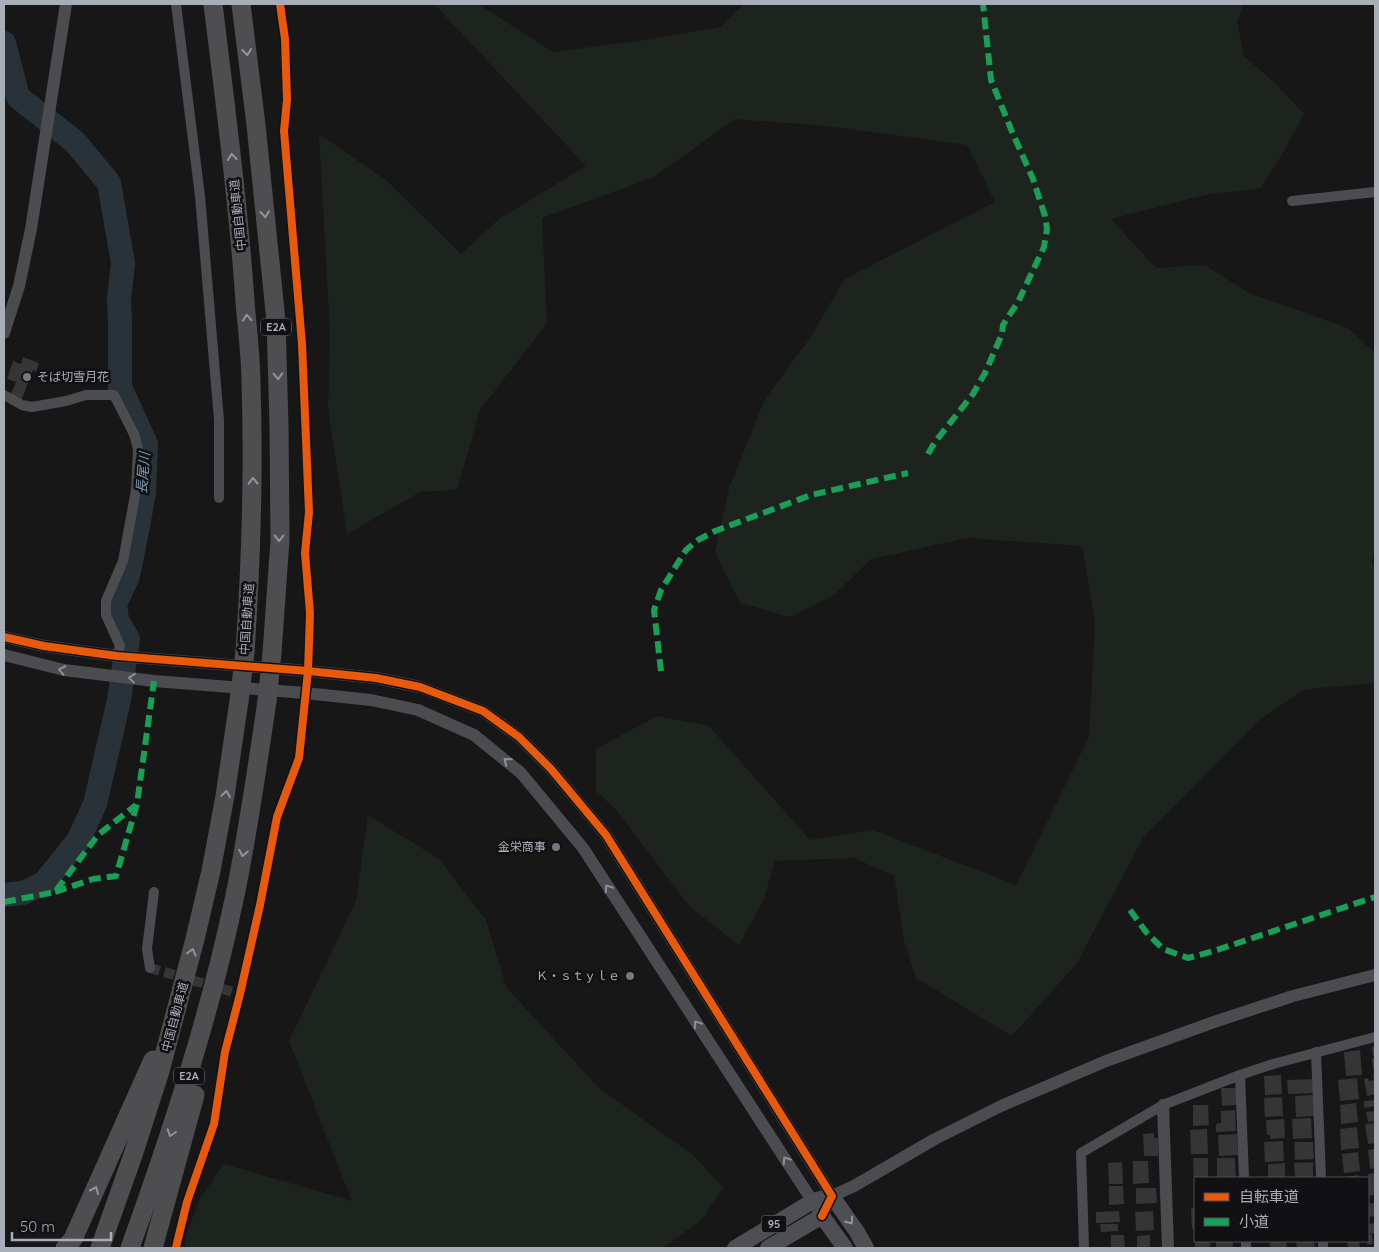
<svg xmlns="http://www.w3.org/2000/svg" width="1379" height="1252" font-family="Quicksand,'Noto Sans JP',sans-serif">
	<style>
		.green { fill: #1d241e }
		.lines { fill: none; stroke-linecap: round; stroke-linejoin: round }
		.river { stroke: #2a3239; stroke-width: 24 }
		.building { fill: #353536 }
		.minor-tunnel { stroke: #343537; stroke-width: 10; stroke-dasharray: 10 5; stroke-linecap: butt }
		.minor { stroke: #4b4c50; stroke-width: 10 }
		.tertiary { stroke: #4b4c50; stroke-width: 12 }
		.primary { stroke: #4d4f52; stroke-width: 16 }
		.motorway { stroke: #4e4e51; stroke-width: 19 }
		.motorway-bridge { stroke: #4e4e51; stroke-width: 19 }
		.quiet { stroke: #1a9f57; stroke-width: 6; stroke-dasharray: 12 6; stroke-linecap: butt }
		.cycleway-casing { stroke: #111113; stroke-width: 11 }
		.cycleway { stroke: #e8590c; stroke-width: 8 }
		.oneway { stroke: #92959e }
		.oneway2 { stroke: #8c9099 }
		.oneway3 { stroke: #91969e }
		.poi-dot { fill: #757880; stroke: #111113; stroke-width: 2 }
		.labels { text-anchor: middle; stroke-width: 5; stroke-linejoin: round; paint-order: stroke }
		.shield { fill: #111113; stroke: #7b7e86; stroke-width: 1 }
		.shield-label { font-size: 11px; font-weight: bold; fill: #a8adb8 }
		.street-label { font-size: 12px; fill: #a8adb8; stroke: #111113 }
		.poi-label { font-size: 12px; fill: #a8adb8; stroke: #111113; text-anchor: end }
		.water-label { font-size: 14px; font-style: italic; fill: #7f9bb3; stroke: #111113 }
	</style>
	<rect width="100%" height="100%" fill="#171717"/>
	<g class="green">
		<path d="M434,4H478L553,52L645,40L720,27L744,4H1244L1237,22L1244,56L1277,85L1304,114L1283,153L1261,188L1205,195L1111,219L1156,268L1205,265L1249,293L1348,328L1375,353V551L1372,561L1375,571V683L1328,687L1303,690L1258,721L1143,838L1077,963L1012,1036L916,978L904,940L894,875L853,858L775,861L763,901L739,945L690,907L618,812L596,791V749L657,716L709,726L810,840L873,830L1016,885L1089,737L1095,620L1082,546L968,538L871,559L834,595L790,617L740,603L715,552L729,488L765,399L810,338L845,279L995,202L967,145L828,126L735,119L654,177L542,218L547,323L480,410L457,490L420,492L347,534L328,408L330,334L319,134L386,180L461,254L499,219L586,166Z"/>
		<path d="M368,815L439,859L486,920L506,987L599,1088L693,1155L723,1187L703,1219L663,1248H185L186,1234L201,1197L224,1164L352,1201L289,1041L356,901Z"/>
	</g>
	<g class="lines">
		<path class="river" d="M4,43L18,97L75,142L109,183L123,263L119,299L120,323V387L146,444L144,492L138,526L128,576L115,604L117,620L128,639L119,700L95,804L78,841L44,883L23,893L4,895"/>
	</g>
	<g class="building">
		<path d="M23,357L39,363L36,372L33,370L21,401L10,396L16,382L7,379L13,361L21,364Z"/>
		<path d="M1372,1047H1375V1056L1373,1057Z"/>
		<path d="M1360,1050L1362,1075L1346,1076L1344,1052Z"/>
		<path d="M1372,1058H1375V1070H1373Z"/>
		<path d="M1373,1074H1375V1094L1367,1096L1364,1079L1368,1078L1369,1081L1374,1080Z"/>
		<path d="M1281,1075L1282,1094L1265,1095L1264,1076Z"/>
		<path d="M1357,1078L1359,1099L1340,1101L1338,1080Z"/>
		<path d="M1316,1079V1093L1288,1094L1287,1080Z"/>
		<path d="M1221,1088H1239L1238,1105L1222,1106Z"/>
		<path d="M1314,1095V1116L1296,1117L1295,1096Z"/>
		<path d="M1282,1097L1283,1116L1265,1117L1264,1098Z"/>
		<path d="M1375,1100V1106L1364,1108V1101Z"/>
		<path d="M1356,1103L1358,1122L1341,1124L1340,1105Z"/>
		<path d="M1193,1105H1208L1209,1125L1193,1126Z"/>
		<path d="M1235,1110L1236,1131L1216,1132V1124L1221,1123V1111Z"/>
		<path d="M1375,1111V1121L1368,1122L1366,1112Z"/>
		<path d="M1311,1118L1312,1138L1293,1139L1292,1119Z"/>
		<path d="M1284,1119L1285,1138L1270,1139V1135H1267L1266,1120Z"/>
		<path d="M1375,1123V1143L1368,1144L1365,1124Z"/>
		<path d="M1357,1127L1359,1148L1341,1150L1340,1129Z"/>
		<path d="M1207,1129L1208,1154H1191L1190,1130Z"/>
		<path d="M1154,1133V1138H1158V1156H1144L1143,1134Z"/>
		<path d="M1237,1134L1238,1155L1219,1156L1218,1135Z"/>
		<path d="M1283,1141L1284,1161L1265,1162L1264,1142Z"/>
		<path d="M1294,1142H1313L1314,1159L1295,1160Z"/>
		<path d="M1375,1149V1168L1370,1169L1368,1150Z"/>
		<path d="M1358,1152L1360,1171L1344,1173L1342,1154Z"/>
		<path d="M1193,1158H1208V1178H1195V1182L1194,1183Z"/>
		<path d="M1217,1158H1235L1236,1178H1217Z"/>
		<path d="M1133,1161H1148L1149,1183L1133,1184Z"/>
		<path d="M1122,1162L1123,1184H1109L1108,1163Z"/>
		<path d="M1313,1162V1178H1295L1294,1163Z"/>
		<path d="M1285,1163V1178H1268V1164Z"/>
		<path d="M1375,1173V1195L1368,1196V1182H1369L1368,1174Z"/>
		<path d="M1358,1175V1178H1345V1177Z"/>
		<path d="M1109,1186H1123L1124,1204L1109,1205Z"/>
		<path d="M1136,1188H1156L1157,1203L1136,1204Z"/>
		<path d="M1375,1203V1216L1368,1217V1204Z"/>
		<path d="M1191,1208H1195V1228L1192,1229Z"/>
		<path d="M1119,1211L1120,1222L1096,1223V1212Z"/>
		<path d="M1153,1211L1154,1230L1136,1231L1135,1212Z"/>
		<path d="M1375,1223V1233L1368,1234V1224Z"/>
		<path d="M1100,1224H1118V1231L1101,1232Z"/>
		<path d="M1372,1234L1373,1244L1367,1245L1368,1235Z"/>
		<path d="M1111,1235H1124L1125,1248H1111Z"/>
		<path d="M1150,1235V1248H1137V1236Z"/>
		<rect x="1195" y="1241" width="15" height="7"/>
		<rect x="1216" y="1241" width="17" height="7"/>
		<path d="M1270,1241H1286L1287,1248H1270Z"/>
		<path d="M1296,1241H1314L1315,1248H1297Z"/>
		<path d="M1347,1241H1359L1360,1248H1348Z"/>
	</g>
	<g class="lines">
		<path class="minor-tunnel" d="M150,968L240,994"/>
		<g class="minor">
			<path d="M176,4L200,196L219,420V498"/>
			<path d="M1292,201L1375,192"/>
			<path d="M4,395L22,405L32,407L66,401L86,395H114L134,434L138,449L136,490L123,561L106,601V615L120,646L117,656"/>
			<path d="M150,968L147,949L154,892"/>
			<path d="M1316,1052L1321,1178"/>
			<path d="M1240,1075L1244,1178"/>
			<path d="M1246,1241V1248"/>
			<path d="M1323,1241V1248"/>
			<path d="M176,1248L177,1243L187,1202L214,1124L225,1052L240,994L260,905L277,817L299,758L308,671L310,613L305,553L309,512L302,344L284,131L287,100L285,39L280,4"/>
			<path d="M1084,1248L1081,1153L1163,1105L1240,1075L1273,1064L1375,1037"/>
		</g>
		<g class="tertiary">
			<path d="M4,333L19,286L31,229L66,4"/>
			<path d="M4,637L44,646L117,656L308,671L376,678L420,687L483,711L519,737L551,769L606,835L832,1196L822,1216"/>
			<path d="M4,655L64,670L154,681L305,693L371,700L418,710L474,735L521,773L583,848L817,1208"/>
			<path d="M1163,1105L1168,1248"/>
			<path d="M832,1196L854,1186L935,1139L1001,1106L1106,1061L1214,1022L1293,996L1375,975"/>
		</g>
		<g class="primary">
			<path d="M735,1248L813,1201L832,1196L857,1232L866,1248"/>
			<path d="M768,1248L822,1216L845,1248"/>
		</g>
		<g class="motorway">
			<path d="M213,4C225,103 238,201 245,301C247,328 251,356 251,384C254,473 251,562 245,652"/>
			<path d="M241,4L256,125L276,321L279,425L280,540L272,653"/>
			<path d="M65,1248L73,1239L153,1060"/>
			<path d="M100,1248L133,1155L160,1071L195,939L211,871L225,796L239,701"/>
			<path d="M130,1248C171,1134 209,1018 234,900C248,834 257,768 267,701"/>
			<path d="M153,1248L195,1095"/>
		</g>
		<g class="motorway-bridge">
			<path d="M239,701L245,652"/>
			<path d="M267,701L272,653"/>
		</g>
		<g class="quiet">
			<path d="M928,454L935,442L973,394L985,373L1002,334L1003,325L1018,302L1044,247L1047,229L1045,216L1033,179L1013,134L991,80L983,4"/>
			<path d="M661,671L654,610L661,590L686,550L698,540L715,531L811,495L908,473"/>
			<path d="M55,892L93,879L116,876L137,804L154,681"/>
			<path d="M4,902L55,892L98,835L136,805"/>
			<path d="M1130,910L1146,932L1163,949L1188,958L1214,951L1375,897"/>
		</g>
		<g class="cycleway-casing">
			<g id="cycleway">
				<path d="M4,637L44,646L117,656L308,671L376,678L420,687L483,711L519,737L551,769L606,835L832,1196L822,1216"/>
				<path d="M176,1248L177,1243L187,1202L214,1124L225,1052L240,994L260,905L277,817L299,758L308,671L310,613L305,553L309,512L302,344L284,131L287,100L285,39L280,4"/>
			</g>
		</g>
		<use href="#cycleway" class="cycleway"/>
	</g>
	<defs><path id="oneway-chevron" d="M-2-3.5L2.5 0L-2 3.5" fill="none" stroke-width="1.6" stroke-linecap="round" stroke-linejoin="round" transform="scale(1.25)"/></defs>
	<g class="oneway">
		<use href="#oneway-chevron" transform="translate(247 52) rotate(83)"/>
		<use href="#oneway-chevron" transform="translate(232 157) rotate(-96)"/>
		<use href="#oneway-chevron" transform="translate(265 214) rotate(84)"/>
		<use href="#oneway-chevron" transform="translate(247 318) rotate(-94)"/>
		<use href="#oneway-chevron" transform="translate(278 376) rotate(88)"/>
		<use href="#oneway-chevron" transform="translate(253 481) rotate(-91)"/>
		<use href="#oneway-chevron" transform="translate(279 538) rotate(91)"/>
		<use href="#oneway-chevron" transform="translate(226 794) rotate(-81)"/>
		<use href="#oneway-chevron" transform="translate(243 853) rotate(101)"/>
		<use href="#oneway-chevron" transform="translate(192 952) rotate(-75)"/>
		<use href="#oneway-chevron" transform="translate(171 1133) rotate(108)"/>
		<use href="#oneway-chevron" transform="translate(95 1190) rotate(-66)"/>
	</g>
	<g class="oneway2">
		<use href="#oneway-chevron" transform="translate(62 670) rotate(-168)"/>
		<use href="#oneway-chevron" transform="translate(132 678) rotate(-174)"/>
		<use href="#oneway-chevron" transform="translate(507 761) rotate(-141)"/>
		<use href="#oneway-chevron" transform="translate(608 888) rotate(-123)"/>
		<use href="#oneway-chevron" transform="translate(697 1024) rotate(-123)"/>
		<use href="#oneway-chevron" transform="translate(786 1160) rotate(-123)"/>
	</g>
	<use class="oneway3" href="#oneway-chevron" transform="translate(850 1221) rotate(55)"/>
	<g class="poi-dot">
		<circle cx="27" cy="377" r="5"/>
		<circle cx="556" cy="847" r="5"/>
		<circle cx="630" cy="976" r="5"/>
	</g>
	<g class="labels">
		<g class="shield">
			<rect x="261" y="318.5" width="30" height="17" rx="4"/>
			<rect x="174" y="1067.5" width="30" height="17" rx="4"/>
			<rect x="761.5" y="1215.5" width="25" height="17" rx="4"/>
		</g>
		<g class="shield-label">
			<text x="276" y="331">E2A</text>
			<text x="189" y="1080">E2A</text>
			<text x="774" y="1228">95</text>
		</g>
		<g class="street-label">
			<text transform="translate(238 215) rotate(-96)" y="4">中国自動車道</text>
			<text transform="translate(247 619) rotate(-86)" y="4">中国自動車道</text>
			<text transform="translate(175 1017) rotate(-75)" y="4">中国自動車道</text>
		</g>
		<g class="poi-label">
			<text x="37" y="381" text-anchor="start">そば切雪月花</text>
			<text x="546" y="851">金栄商事</text>
			<text x="620" y="980">Ｋ・ｓｔｙｌｅ</text>
		</g>
		<g class="water-label">
			<text transform="translate(143 473) rotate(-85)" y="5">長尾川</text>
		</g>
	</g>
	<rect width="1379" height="1252" fill="none" stroke="#a8adb8" stroke-width="10"/>
	<rect x="1194" y="1177" width="175" height="65" fill="#111113" stroke="#4d4f55"/>
	<rect x="1204" y="1193" width="25" height="8" fill="#e8590c" stroke="#4d4f55"/>
	<text x="1239" y="1202" font-size="15" fill="#a8adb8">自転車道</text>
	<rect x="1204" y="1218" width="25" height="8" fill="#1a9f57" stroke="#4d4f55"/>
	<text x="1239" y="1227" font-size="15" fill="#a8adb8">小道</text>
	<path d="M12 1232v8h99v-8" fill="none" stroke="#a8adb8" stroke-width="2.5"/>
	<text x="20" y="1232" font-size="15" fill="#a8adb8" stroke="#111113" stroke-width="4" paint-order="stroke">50 m</text>
</svg>
